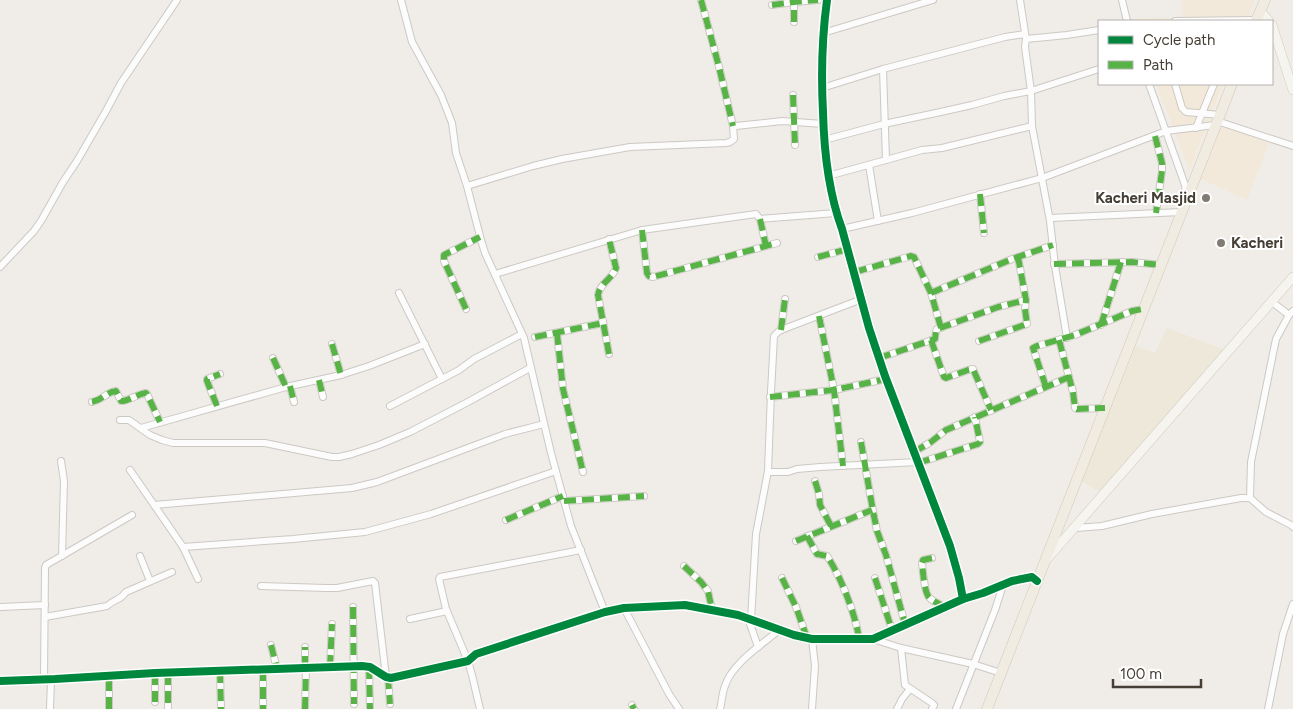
<svg xmlns="http://www.w3.org/2000/svg" width="1293" height="709" font-family="Figtree,sans-serif">
	<style>
		.commercial { fill: #f3e9da }
		.education { fill: #eee8da }
		.lines { fill: none; stroke-linecap: round; stroke-linejoin: round }
		.street-casing { stroke: #ccc9c4; stroke-width: 8 }
		.secondary-casing { stroke: #cfcabf; stroke-width: 10 }
		.primary-casing { stroke: #d2c9b5; stroke-width: 11 }
		.street { stroke: #fdfcfc; stroke-width: 6 }
		.secondary { stroke: #f6f4ee; stroke-width: 9 }
		.primary { stroke: #f1ece2; stroke-width: 10 }
		.quiet { stroke: #57b346; stroke-width: 6; stroke-dasharray: 12 6; stroke-linecap: butt }
		.cycleway-casing { stroke: #fff; stroke-width: 11 }
		.cycleway { stroke: #00873e; stroke-width: 8 }
		.poi-dot { fill: #817b73; stroke: #fff; stroke-width: 2 }
		.labels { text-anchor: middle; stroke-width: 4; stroke-linejoin: round; paint-order: stroke }
		.poi-label { font-size: 15px; font-weight: bold; fill: #453e34; stroke: #fff; text-anchor: end }
	</style>
	<rect width="100%" height="100%" fill="#f0ede8"/>
	<g class="commercial">
		<path d="M1182,0H1255L1247,21H1132L1131,19L1183,17Z"/>
		<path d="M1156,84H1223L1190,169H1189Z"/>
		<path d="M1221,124L1269,143L1247,200L1199,178Z"/>
	</g>
	<path class="education" d="M1167,328L1225,350L1102,493L1081,481L1136,346L1155,353Z"/>
	<g class="lines">
		<g class="street-casing">
			<g id="street">
				<path d="M401,0L412,42L441,95L452,123L456,153L467,186L481,240L485,253L524,338L551,453L571,526L605,612"/>
				<path d="M701,0L719,67L733,126"/>
				<path d="M827,0C822,37 821,74 823,112C824,152 828,191 842,229L869,328L885,376L950,546L959,578L963,599L983,593L1012,581L1032,577L1037,581"/>
				<path d="M1020,0L1026,39L1067,35L1099,30"/>
				<path d="M1122,0L1127,21"/>
				<path d="M772,5L794,2L818,0"/>
				<path d="M1175,21L1257,20"/>
				<path d="M794,22V2"/>
				<path d="M823,33L933,0"/>
				<path d="M1026,39L1025,47L1031,91L1032,126L1050,221L1055,266L1067,338"/>
				<path d="M883,69L886,160"/>
				<path d="M1149,84L1185,185L1186,196"/>
				<path d="M1175,84L1182,108L1186,112L1220,115"/>
				<path d="M822,88L883,69L1005,37L1025,34"/>
				<path d="M793,95L795,145"/>
				<path d="M1217,121L1293,146"/>
				<path d="M1196,128L1214,84"/>
				<path d="M1155,136L1162,163V171L1156,213"/>
				<path d="M824,140L884,124L936,113L972,105L1004,96L1031,91L1099,69"/>
				<path d="M869,165L878,221"/>
				<path d="M828,176L922,150L942,148L1032,126"/>
				<path d="M467,186L533,166L562,159L630,147L726,143L730,142L734,139L733,126H736L782,121L823,124"/>
				<path d="M980,194L984,233"/>
				<path d="M1050,218L1181,212"/>
				<path d="M760,219L766,246"/>
				<path d="M842,229L912,213L1042,178L1166,131L1215,125"/>
				<path d="M642,230L647,273L649,276L653,277L777,243"/>
				<path d="M818,257L848,249"/>
				<path d="M1054,264L1132,262L1161,265"/>
				<path d="M0,267L34,231L41,221L63,182L77,161L106,111L121,83L177,0"/>
				<path d="M855,272L911,256L914,257L931,293L941,328"/>
				<path d="M495,274L642,230L756,214L760,219L836,213"/>
				<path d="M399,293L442,379"/>
				<path d="M931,293L1012,259L1053,245"/>
				<path d="M1272,302L1289,315"/>
				<path d="M466,309L444,261V255L480,237"/>
				<path d="M819,316L834,390L843,466"/>
				<path d="M1101,325L1121,262"/>
				<path d="M781,330L785,299"/>
				<path d="M557,333L563,389L583,472"/>
				<path d="M535,337L603,323"/>
				<path d="M931,340L944,377L946,378L968,370L973,369L991,410"/>
				<path d="M1059,340L1073,392L1075,408L1077,409L1105,408"/>
				<path d="M979,341L1027,324L1025,309L1026,300L1018,257"/>
				<path d="M332,344L341,375"/>
				<path d="M609,354L598,295C600,283 612,279 616,268L609,239"/>
				<path d="M273,358L286,387"/>
				<path d="M879,358L935,339L936,331L937,329L998,307L1026,300"/>
				<path d="M319,380L323,397"/>
				<path d="M290,386L294,402"/>
				<path d="M1046,387L1033,348L1037,346L1075,335L1132,311L1143,309"/>
				<path d="M770,397L834,390L886,379"/>
				<path d="M92,402C102,400 107,392 116,391L121,401C129,401 137,394 146,393L147,394L160,422"/>
				<path d="M217,406L207,381V379L220,374"/>
				<path d="M390,406L459,370L474,359L522,334"/>
				<path d="M120,420H129L150,435L162,440L173,443H265L332,457H339L352,454L379,445L410,432L466,403L530,368"/>
				<path d="M141,428L286,387L341,375L369,366L425,344"/>
				<path d="M861,442L873,511L877,531L886,555L905,624"/>
				<path d="M914,452L931,442L946,430L1069,377"/>
				<path d="M61,461L64,481L62,556"/>
				<path d="M918,463L978,444L980,442L975,417"/>
				<path d="M130,470L183,547L198,579"/>
				<path d="M768,472H788L797,469L820,467L918,462"/>
				<path d="M815,481L819,494L820,505L831,526"/>
				<path d="M1250,498L1251,462L1276,339L1289,315L1293,311"/>
				<path d="M564,501L644,496"/>
				<path d="M154,505L352,488L377,482L505,434L544,424"/>
				<path d="M506,520L563,496"/>
				<path d="M1076,528L1102,526L1152,514L1241,498H1250L1266,512L1291,525L1293,527"/>
				<path d="M807,536L817,554L827,556C841,577 855,613 859,638"/>
				<path d="M796,541L872,510"/>
				<path d="M183,547L293,539L365,532L431,514L556,471"/>
				<path d="M140,556L150,581"/>
				<path d="M932,558L923,560L922,563C923,571 924,589 928,596C931,601 940,604 945,607"/>
				<path d="M684,566L701,582L708,591L712,610"/>
				<path d="M782,578L796,607L807,638"/>
				<path d="M875,578L892,630"/>
				<path d="M261,586L326,588H337L373,581L375,583L386,677"/>
				<path d="M0,607L45,605"/>
				<path d="M353,607L354,704"/>
				<path d="M624,608L669,694L679,709"/>
				<path d="M45,617L107,606C115,598 119,602 126,592L172,572"/>
				<path d="M748,618L758,647"/>
				<path d="M410,619L447,611"/>
				<path d="M751,620L756,534L768,471L771,392L774,336L778,332L781,330L862,299"/>
				<path d="M873,639L901,648L973,664L1001,673"/>
				<path d="M271,645L277,669"/>
				<path d="M901,648L905,685L932,703L934,705L932,709"/>
				<path d="M330,667L332,624"/>
				<path d="M369,667L370,709"/>
				<path d="M305,668V647"/>
				<path d="M263,669V709"/>
				<path d="M220,671L221,709"/>
				<path d="M155,673V702"/>
				<path d="M168,673V709"/>
				<path d="M388,677L390,704"/>
				<path d="M44,679L45,568L46,565L132,515"/>
				<path d="M0,681L55,679L155,673L362,666L370,667L386,677L391,678L468,661L476,654L605,612L624,608L685,605L738,615L794,635L812,639H873L963,599"/>
				<path d="M632,705L634,709"/>
				<path d="M50,709L51,679"/>
				<path d="M109,709V676"/>
				<path d="M305,709L306,668"/>
				<path d="M480,709L472,675L468,661L446,609L439,579L440,577L581,550"/>
				<path d="M720,709C722,702 722,693 725,686C732,663 762,645 779,630"/>
				<path d="M812,709L815,666L812,639"/>
				<path d="M897,709L902,699L910,689"/>
				<path d="M956,709L995,610L1003,585"/>
				<path d="M1268,709L1283,634L1293,604"/>
			</g>
		</g>
		<g class="secondary-casing">
			<g id="secondary">
				<path d="M1260,11L1269,21"/>
				<path d="M1272,25L1293,90"/>
				<path d="M1046,560L1293,277"/>
			</g>
		</g>
		<g class="primary-casing">
			<g id="primary">
				<path d="M1256,21L1265,0"/>
				<path d="M987,709L1232,84"/>
			</g>
		</g>
		<use href="#street" class="street"/>
		<use href="#secondary" class="secondary"/>
		<use href="#primary" class="primary"/>
		<g class="quiet">
			<path d="M701,0L719,67L733,126"/>
			<path d="M772,5L794,2L818,0"/>
			<path d="M794,22V2"/>
			<path d="M793,95L795,145"/>
			<path d="M1155,136L1162,163V171L1156,213"/>
			<path d="M980,194L984,233"/>
			<path d="M760,219L766,246"/>
			<path d="M642,230L647,273L649,276L653,277L777,243"/>
			<path d="M818,257L848,249"/>
			<path d="M1054,264L1132,262L1161,265"/>
			<path d="M855,272L911,256L914,257L931,293L941,328"/>
			<path d="M931,293L1012,259L1053,245"/>
			<path d="M466,309L444,261V255L480,237"/>
			<path d="M819,316L834,390L843,466"/>
			<path d="M1101,325L1121,262"/>
			<path d="M781,330L785,299"/>
			<path d="M557,333L563,389L583,472"/>
			<path d="M535,337L603,323"/>
			<path d="M931,340L944,377L946,378L968,370L973,369L991,410"/>
			<path d="M1059,340L1073,392L1075,408L1077,409L1105,408"/>
			<path d="M979,341L1027,324L1025,309L1026,300L1018,257"/>
			<path d="M332,344L341,375"/>
			<path d="M609,354L598,295C600,283 612,279 616,268L609,239"/>
			<path d="M273,358L286,387"/>
			<path d="M879,358L935,339L936,331L937,329L998,307L1026,300"/>
			<path d="M319,380L323,397"/>
			<path d="M290,386L294,402"/>
			<path d="M1046,387L1033,348L1037,346L1075,335L1132,311L1143,309"/>
			<path d="M770,397L834,390L886,379"/>
			<path d="M92,402C102,400 107,392 116,391L121,401C129,401 137,394 146,393L147,394L160,422"/>
			<path d="M217,406L207,381V379L220,374"/>
			<path d="M861,442L873,511L877,531L886,555L905,624"/>
			<path d="M914,452L931,442L946,430L1069,377"/>
			<path d="M918,463L978,444L980,442L975,417"/>
			<path d="M815,481L819,494L820,505L831,526"/>
			<path d="M564,501L644,496"/>
			<path d="M506,520L563,496"/>
			<path d="M807,536L817,554L827,556C841,577 855,613 859,638"/>
			<path d="M796,541L872,510"/>
			<path d="M932,558L923,560L922,563C923,571 924,589 928,596C931,601 940,604 945,607"/>
			<path d="M684,566L701,582L708,591L712,610"/>
			<path d="M782,578L796,607L807,638"/>
			<path d="M875,578L892,630"/>
			<path d="M353,607L354,704"/>
			<path d="M271,645L277,669"/>
			<path d="M330,667L332,624"/>
			<path d="M369,667L370,709"/>
			<path d="M305,668V647"/>
			<path d="M263,669V709"/>
			<path d="M220,671L221,709"/>
			<path d="M155,673V702"/>
			<path d="M168,673V709"/>
			<path d="M388,677L390,704"/>
			<path d="M632,705L634,709"/>
			<path d="M109,709V676"/>
			<path d="M305,709L306,668"/>
		</g>
		<g class="cycleway-casing">
			<g id="cycleway">
				<path d="M827,0C822,37 821,74 823,112C824,152 828,191 842,229L869,328L885,376L950,546L959,578L963,599L983,593L1012,581L1032,577L1037,581"/>
				<path d="M0,681L55,679L155,673L362,666L370,667L386,677L391,678L468,661L476,654L605,612L624,608L685,605L738,615L794,635L812,639H873L963,599"/>
			</g>
		</g>
		<use href="#cycleway" class="cycleway"/>
	</g>
	<g class="poi-dot">
		<circle cx="1206" cy="198" r="5"/>
		<circle cx="1221" cy="243" r="5"/>
	</g>
	<g class="labels">
		<g class="poi-label">
			<text x="1196" y="203">Kacheri Masjid</text>
			<text x="1231" y="248" text-anchor="start">Kacheri</text>
		</g>
	</g>
	<rect x="1098" y="20" width="175" height="65" fill="#ffffff" stroke="#b5b2ae"/>
	<rect x="1108" y="36" width="25" height="8" fill="#00873e" stroke="#b5b2ae"/>
	<text x="1143" y="45" font-size="15" fill="#453e34">Cycle path</text>
	<rect x="1108" y="61" width="25" height="8" fill="#57b346" stroke="#b5b2ae"/>
	<text x="1143" y="70" font-size="15" fill="#453e34">Path</text>
	<path d="M1113 679v8h88v-8" fill="none" stroke="#453e34" stroke-width="2.5"/>
	<text x="1120" y="679" font-size="15" fill="#453e34" stroke="#ffffff" stroke-width="4" paint-order="stroke">100 m</text>
</svg>
